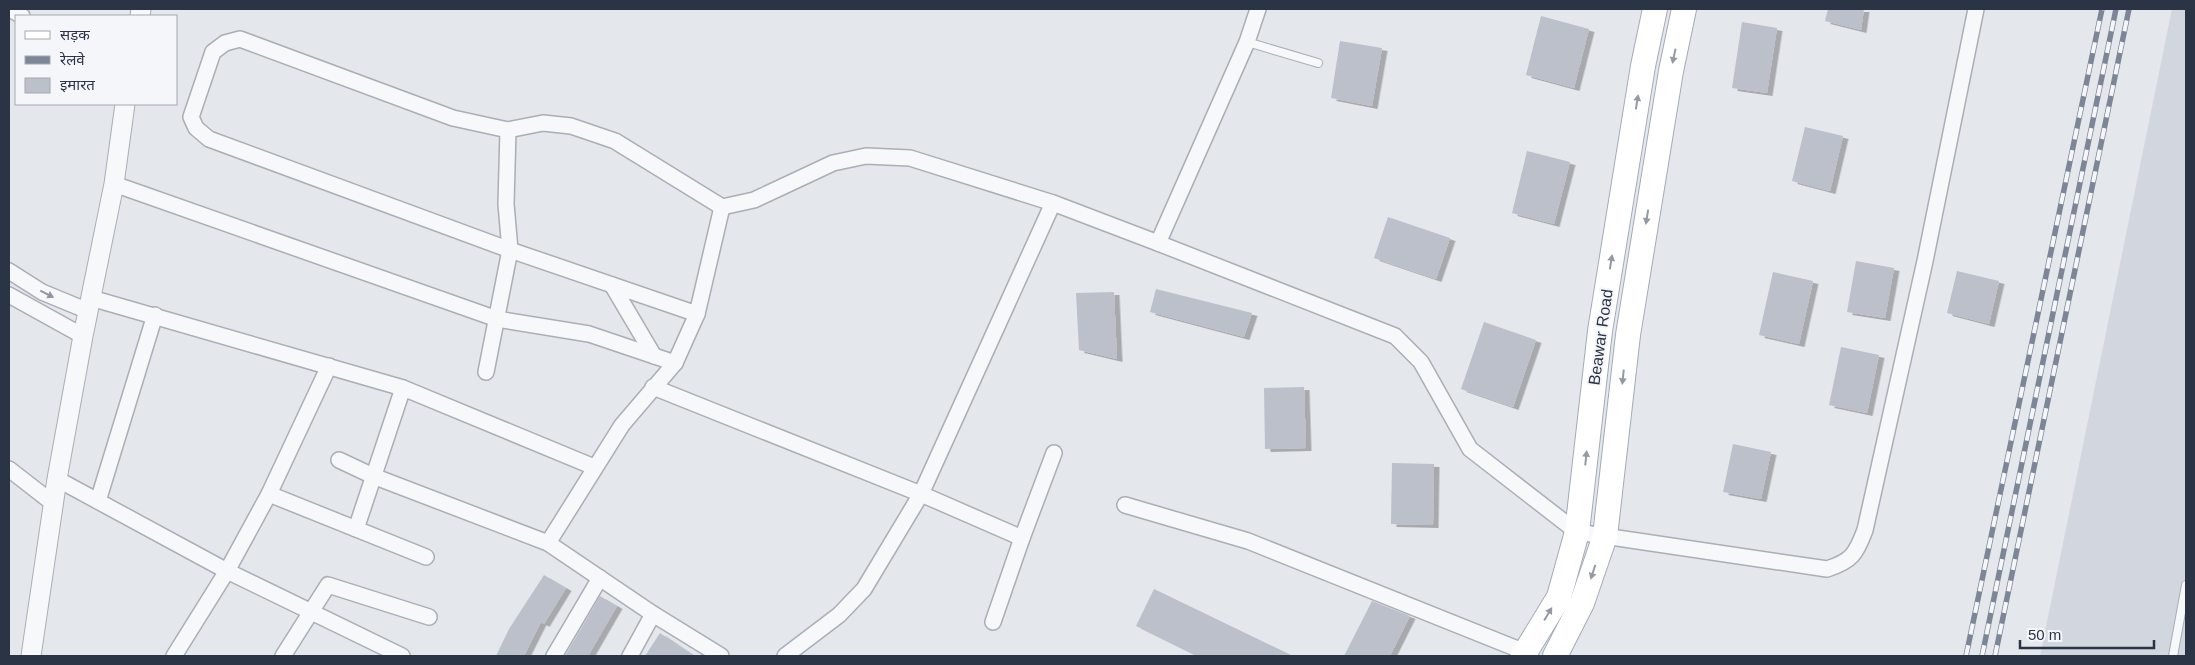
<svg xmlns="http://www.w3.org/2000/svg" width="2195" height="665" font-family="Helvetica,'Noto Sans Devanagari',sans-serif">
	<style>
		.built { fill: #d2d6de }
		.building { fill: #bbc0ca; filter: url(#shadow) }
		.lines { fill: none; stroke-linecap: round; stroke-linejoin: round }
		.service-casing { stroke: #a9aeb7; stroke-width: 10 }
		.minor-casing { stroke: #a9aeb7; stroke-width: 18 }
		.tertiary-casing { stroke: #a9aeb7; stroke-width: 21 }
		.primary-casing { stroke: #a3abb8; stroke-width: 26 }
		.service { stroke: #f7f8fa; stroke-width: 8 }
		.minor { stroke: #f7f8fa; stroke-width: 15 }
		.tertiary { stroke: #f7f8fa; stroke-width: 19 }
		.primary { stroke: #fff; stroke-width: 24 }
		.rail-casing { stroke: #7d8696; stroke-width: 5.5 }
		.rail { stroke: #f4f6f9; stroke-width: 4; stroke-dasharray: 11; stroke-linecap: butt }
		.oneway { fill: #959aa2 }
		.oneway2 { fill: #9196a0 }
		.labels { text-anchor: middle; stroke-width: 4; stroke-linejoin: round; paint-order: stroke }
		.street-label { font-size: 16px; fill: #2b3445; stroke: #f4f6f9 }
	</style>
	<defs>
		<filter id="shadow"><feDropShadow dx="5.5" dy="3" stdDeviation="0" flood-color="#0004"/></filter>
	</defs>
	<rect width="100%" height="100%" fill="#e4e7ec"/>
	<path class="built" d="M2172,9H2186V656H2040Z"/>
	<g class="building">
		<path d="M1828,9H1864L1861,30L1825,21Z"/>
		<path d="M1541,16L1589,29L1574,88L1526,75Z"/>
		<path d="M1742,22L1777,28L1767,93L1732,88Z"/>
		<path d="M1340,41L1382,48L1372,106L1331,98Z"/>
		<path d="M1805,127L1843,136L1830,191L1792,181Z"/>
		<path d="M1527,151L1570,162L1554,224L1512,213Z"/>
		<path d="M1388,217L1450,238L1436,279L1374,258Z"/>
		<path d="M1856,261L1894,268L1885,318L1847,312Z"/>
		<path d="M1957,271L1999,281L1989,324L1947,313Z"/>
		<path d="M1773,272L1813,281L1799,344L1759,335Z"/>
		<path d="M1156,289L1252,313L1244,337L1150,312Z"/>
		<path d="M1114,292L1117,359L1079,350L1076,293Z"/>
		<path d="M1484,322L1536,340L1513,407L1461,389Z"/>
		<path d="M1841,347L1879,355L1867,413L1829,405Z"/>
		<path d="M1304,387L1306,448L1265,449L1264,388Z"/>
		<path d="M1733,444L1771,452L1761,499L1723,492Z"/>
		<path d="M1392,463L1434,464L1433,525L1391,524Z"/>
		<path d="M544,575L566,588L544,624L541,622L524,656H496L509,629Z"/>
		<path d="M1154,589L1293,656H1197L1136,626Z"/>
		<path d="M600,596L617,606L588,656H565Z"/>
		<path d="M1372,601L1410,616L1390,656H1344Z"/>
		<path d="M660,633L694,656H645Z"/>
	</g>
	<g class="lines">
		<g class="service-casing">
			<g id="service">
				<path d="M1247,42L1318,63"/>
				<path d="M2173,656L2186,585"/>
			</g>
		</g>
		<g class="minor-casing">
			<g id="minor">
				<path d="M10,9L22,16"/>
				<path d="M1258,9L1247,42L1158,243L1395,336L1421,362L1470,449L1577,532L1827,569C1852,561 1856,554 1865,530L1925,261L1976,9"/>
				<path d="M114,184L497,319L589,334L675,363"/>
				<path d="M9,271L42,292L88,311"/>
				<path d="M612,285L654,356"/>
				<path d="M9,295L83,336"/>
				<path d="M91,298L403,388L594,467"/>
				<path d="M697,314L510,250L209,139L196,128L191,117L213,52L225,43L240,39L453,118L508,130L543,123L571,126L615,141L722,207L754,200L833,163L866,156L910,158L1053,203L1158,243"/>
				<path d="M329,366L269,494L426,557"/>
				<path d="M486,372L510,250L506,204L508,130"/>
				<path d="M653,387L921,494L1022,538"/>
				<path d="M339,460L373,476L548,543L653,614L721,656"/>
				<path d="M9,469L54,504"/>
				<path d="M57,479L227,571L402,656"/>
				<path d="M98,501L155,315"/>
				<path d="M1125,505L1248,541L1525,652"/>
				<path d="M356,529L403,388"/>
				<path d="M548,543L622,425L675,363L697,314L722,207"/>
				<path d="M993,622L1022,538L1054,453"/>
				<path d="M174,656L227,571L269,494"/>
				<path d="M283,656L328,585L429,617"/>
				<path d="M554,656L600,578"/>
				<path d="M630,656L653,614"/>
				<path d="M785,656L839,615L864,589L921,494L1053,203"/>
			</g>
		</g>
		<g class="tertiary-casing">
			<g id="tertiary">
				<path d="M140,16L141,9"/>
				<path d="M31,656L57,479L83,336L114,184L125,104"/>
			</g>
		</g>
		<g class="primary-casing">
			<g id="primary">
				<path d="M1523,656L1559,597L1577,532L1600,331L1643,66L1655,9"/>
				<path d="M1555,656L1582,603L1605,536L1628,335L1671,71L1684,9"/>
			</g>
		</g>
		<use href="#service" class="service"/>
		<use href="#minor" class="minor"/>
		<use href="#tertiary" class="tertiary"/>
		<use href="#primary" class="primary"/>
		<g class="rail-casing">
			<g id="rail">
				<path d="M1966,656L2102,9"/>
				<path d="M1982,656L2116,9"/>
				<path d="M1995,656L2129,9"/>
			</g>
		</g>
		<use href="#rail" class="rail"/>
	</g>
	<defs><path id="oneway-solid" d="M-6-.8H1V-3.2L6.5 0L1 3.2V.8H-6Z" transform="scale(1.25)"/></defs>
	<g class="oneway">
		<use href="#oneway-solid" transform="translate(1674 56) rotate(102)"/>
		<use href="#oneway-solid" transform="translate(1637 102) rotate(-81)"/>
		<use href="#oneway-solid" transform="translate(1647 217) rotate(99)"/>
		<use href="#oneway-solid" transform="translate(1611 262) rotate(-81)"/>
		<use href="#oneway-solid" transform="translate(1623 377) rotate(96)"/>
		<use href="#oneway-solid" transform="translate(1586 458) rotate(-84)"/>
		<use href="#oneway-solid" transform="translate(1593 572) rotate(108)"/>
		<use href="#oneway-solid" transform="translate(1548 614) rotate(-59)"/>
	</g>
	<use class="oneway2" href="#oneway-solid" transform="translate(47 294) rotate(27)"/>
	<g class="labels">
		<g class="street-label">
			<text transform="translate(1600 337) rotate(-82)" y="6">Beawar Road</text>
		</g>
	</g>
	<rect width="2195" height="665" fill="none" stroke="#2b3445" stroke-width="20"/>
	<rect x="15" y="15" width="162" height="90" fill="#f4f6f9" stroke="#a4a8b1"/>
	<rect x="25" y="31" width="25" height="8" fill="#ffffff" stroke="#a4a8b1"/>
	<text x="60" y="40" font-size="15" fill="#2b3445">सड़क</text>
	<rect x="25" y="56" width="25" height="8" fill="#7d8696" stroke="#a4a8b1"/>
	<text x="60" y="65" font-size="15" fill="#2b3445">रेलवे</text>
	<rect x="25" y="78" width="25" height="15" fill="#bbc0ca" stroke="#a4a8b1"/>
	<text x="60" y="90" font-size="15" fill="#2b3445">इमारत</text>
	<path d="M2020 640v8h134v-8" fill="none" stroke="#2b3445" stroke-width="2.5"/>
	<text x="2028" y="640" font-size="15" fill="#2b3445" stroke="#f4f6f9" stroke-width="4" paint-order="stroke">50 m</text>
</svg>
